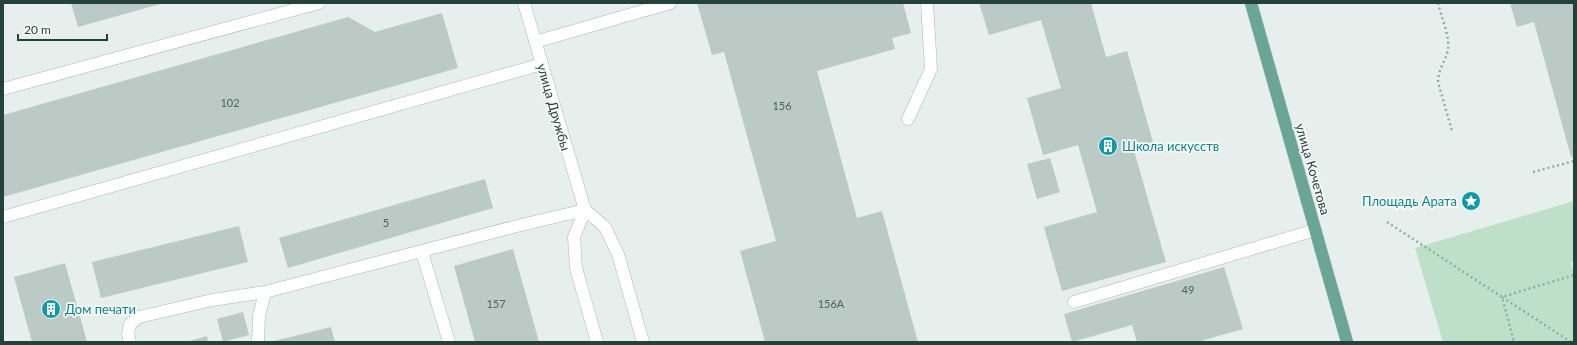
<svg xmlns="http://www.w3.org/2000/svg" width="1577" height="345" font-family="Lato,sans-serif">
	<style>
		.green { fill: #bfe0c8 }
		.building { fill: #bbcac4 }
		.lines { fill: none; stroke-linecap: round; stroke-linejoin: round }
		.minor-casing { stroke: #a8b8b2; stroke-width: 13 }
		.major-casing { stroke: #c2cac8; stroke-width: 13 }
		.path { stroke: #86b3a5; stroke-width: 2.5; stroke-dasharray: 2 3; stroke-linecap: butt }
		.minor { stroke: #fff; stroke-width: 12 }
		.major { stroke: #6aa596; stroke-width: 12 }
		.labels { text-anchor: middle; stroke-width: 3.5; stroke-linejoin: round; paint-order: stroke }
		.number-label { font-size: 11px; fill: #4a645c }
		.street-label { font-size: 13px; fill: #24423a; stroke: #f7fbf9 }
		.culture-label { font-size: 13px; fill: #0d838f; stroke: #f7fbf9; text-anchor: start }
	</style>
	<rect width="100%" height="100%" fill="#e6efeb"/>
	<path class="green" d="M1574,201V261L1571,262L1574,275V342H1443L1415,248Z"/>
	<g class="building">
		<path d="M71,3H164L78,27Z"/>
		<path d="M697,3H903L911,33L892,38L895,49L817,71L857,218L882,211L918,342H765L740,251L776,241L724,52L712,55Z"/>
		<path d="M979,3H1091L1106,57L1127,51L1153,142L1133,147L1166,262L1062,291L1044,227L1097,212L1078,145L1043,155L1027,98L1061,88L1041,20L989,35Z"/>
		<path d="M1510,3H1574V156L1571,157L1534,22L1517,27Z"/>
		<path d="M442,13L458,68L3,197V115L348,17L375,32Z"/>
		<path d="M1050,158L1060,192L1037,199L1027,164Z"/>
		<path d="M485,179L493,208L288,268L279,238Z"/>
		<path d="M239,226L248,262L101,298L92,262Z"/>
		<path d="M513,249L539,342H475L454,266Z"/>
		<path d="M65,263L87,342H32L14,277Z"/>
		<path d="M1224,267L1243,329L1197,342H1137L1132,325L1072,342L1064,314Z"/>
		<path d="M243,312L249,335L223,342L217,319Z"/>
		<path d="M331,327L335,342H275L274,341Z"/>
		<path d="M207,336L208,342H186Z"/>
	</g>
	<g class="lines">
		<g class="minor-casing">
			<g id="minor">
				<path d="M524,3L585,210L605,227L618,254L643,342"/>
				<path d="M535,42L670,3"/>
				<path d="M3,89L319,3"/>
				<path d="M908,119L931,69L927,3"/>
				<path d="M585,210L574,237L576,268L597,342"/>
				<path d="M3,217L542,64"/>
				<path d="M422,252L449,342"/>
				<path d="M1074,302L1315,230"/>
				<path d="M130,342L128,334L130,324L139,317L212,300L265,292"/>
				<path d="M258,342L259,316L265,292L517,226L585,210"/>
			</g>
		</g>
		<g class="major-casing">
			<path id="major" d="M1251,3L1347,342"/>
		</g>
		<g class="path">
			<path d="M1438,3C1441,16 1450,37 1448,49C1446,61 1438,69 1438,82L1452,131"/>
			<path d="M1533,172L1574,161"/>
			<path d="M1387,222L1502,297L1514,342"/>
			<path d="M1571,342L1502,297L1574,275"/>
		</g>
		<use href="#minor" class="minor"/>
		<use href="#major" class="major"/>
	</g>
	<defs>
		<g id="building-disc" transform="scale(1)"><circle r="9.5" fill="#0f9aa8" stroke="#f7fbf9"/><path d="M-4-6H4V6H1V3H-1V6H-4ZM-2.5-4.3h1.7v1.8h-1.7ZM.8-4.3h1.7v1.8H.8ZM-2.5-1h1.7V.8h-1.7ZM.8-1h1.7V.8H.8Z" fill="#fff"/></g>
		<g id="sight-disc" transform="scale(1)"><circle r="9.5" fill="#0f9aa8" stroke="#f7fbf9"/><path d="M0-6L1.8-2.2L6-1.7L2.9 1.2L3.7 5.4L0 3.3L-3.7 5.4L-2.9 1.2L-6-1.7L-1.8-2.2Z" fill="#fff"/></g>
	</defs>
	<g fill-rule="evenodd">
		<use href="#building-disc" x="1108" y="146"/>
		<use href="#sight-disc" x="1471" y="201"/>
		<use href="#building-disc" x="51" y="309"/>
	</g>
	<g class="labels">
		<g class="number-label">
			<text x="230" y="107">102</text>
			<text x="782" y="110">156</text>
			<text x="386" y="227">5</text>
			<text x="1188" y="294">49</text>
			<text x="496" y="308">157</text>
			<text x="831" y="308">156А</text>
		</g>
		<g class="street-label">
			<text transform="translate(554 107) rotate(74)" y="5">улица Дружбы</text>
			<text transform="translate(1313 169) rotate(74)" y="5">улица Кочетова</text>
		</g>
		<g class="culture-label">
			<text x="1122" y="151">Школа искусств</text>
			<text x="1457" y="206" text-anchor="end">Площадь Арата</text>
			<text x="65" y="314">Дом печати</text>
		</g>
	</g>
	<rect width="1577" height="345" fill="none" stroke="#24423a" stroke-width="8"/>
	<path d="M18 34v6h89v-6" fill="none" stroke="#24423a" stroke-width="2"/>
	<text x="24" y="34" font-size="12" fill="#24423a" stroke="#f7fbf9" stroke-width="3" paint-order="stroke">20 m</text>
</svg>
